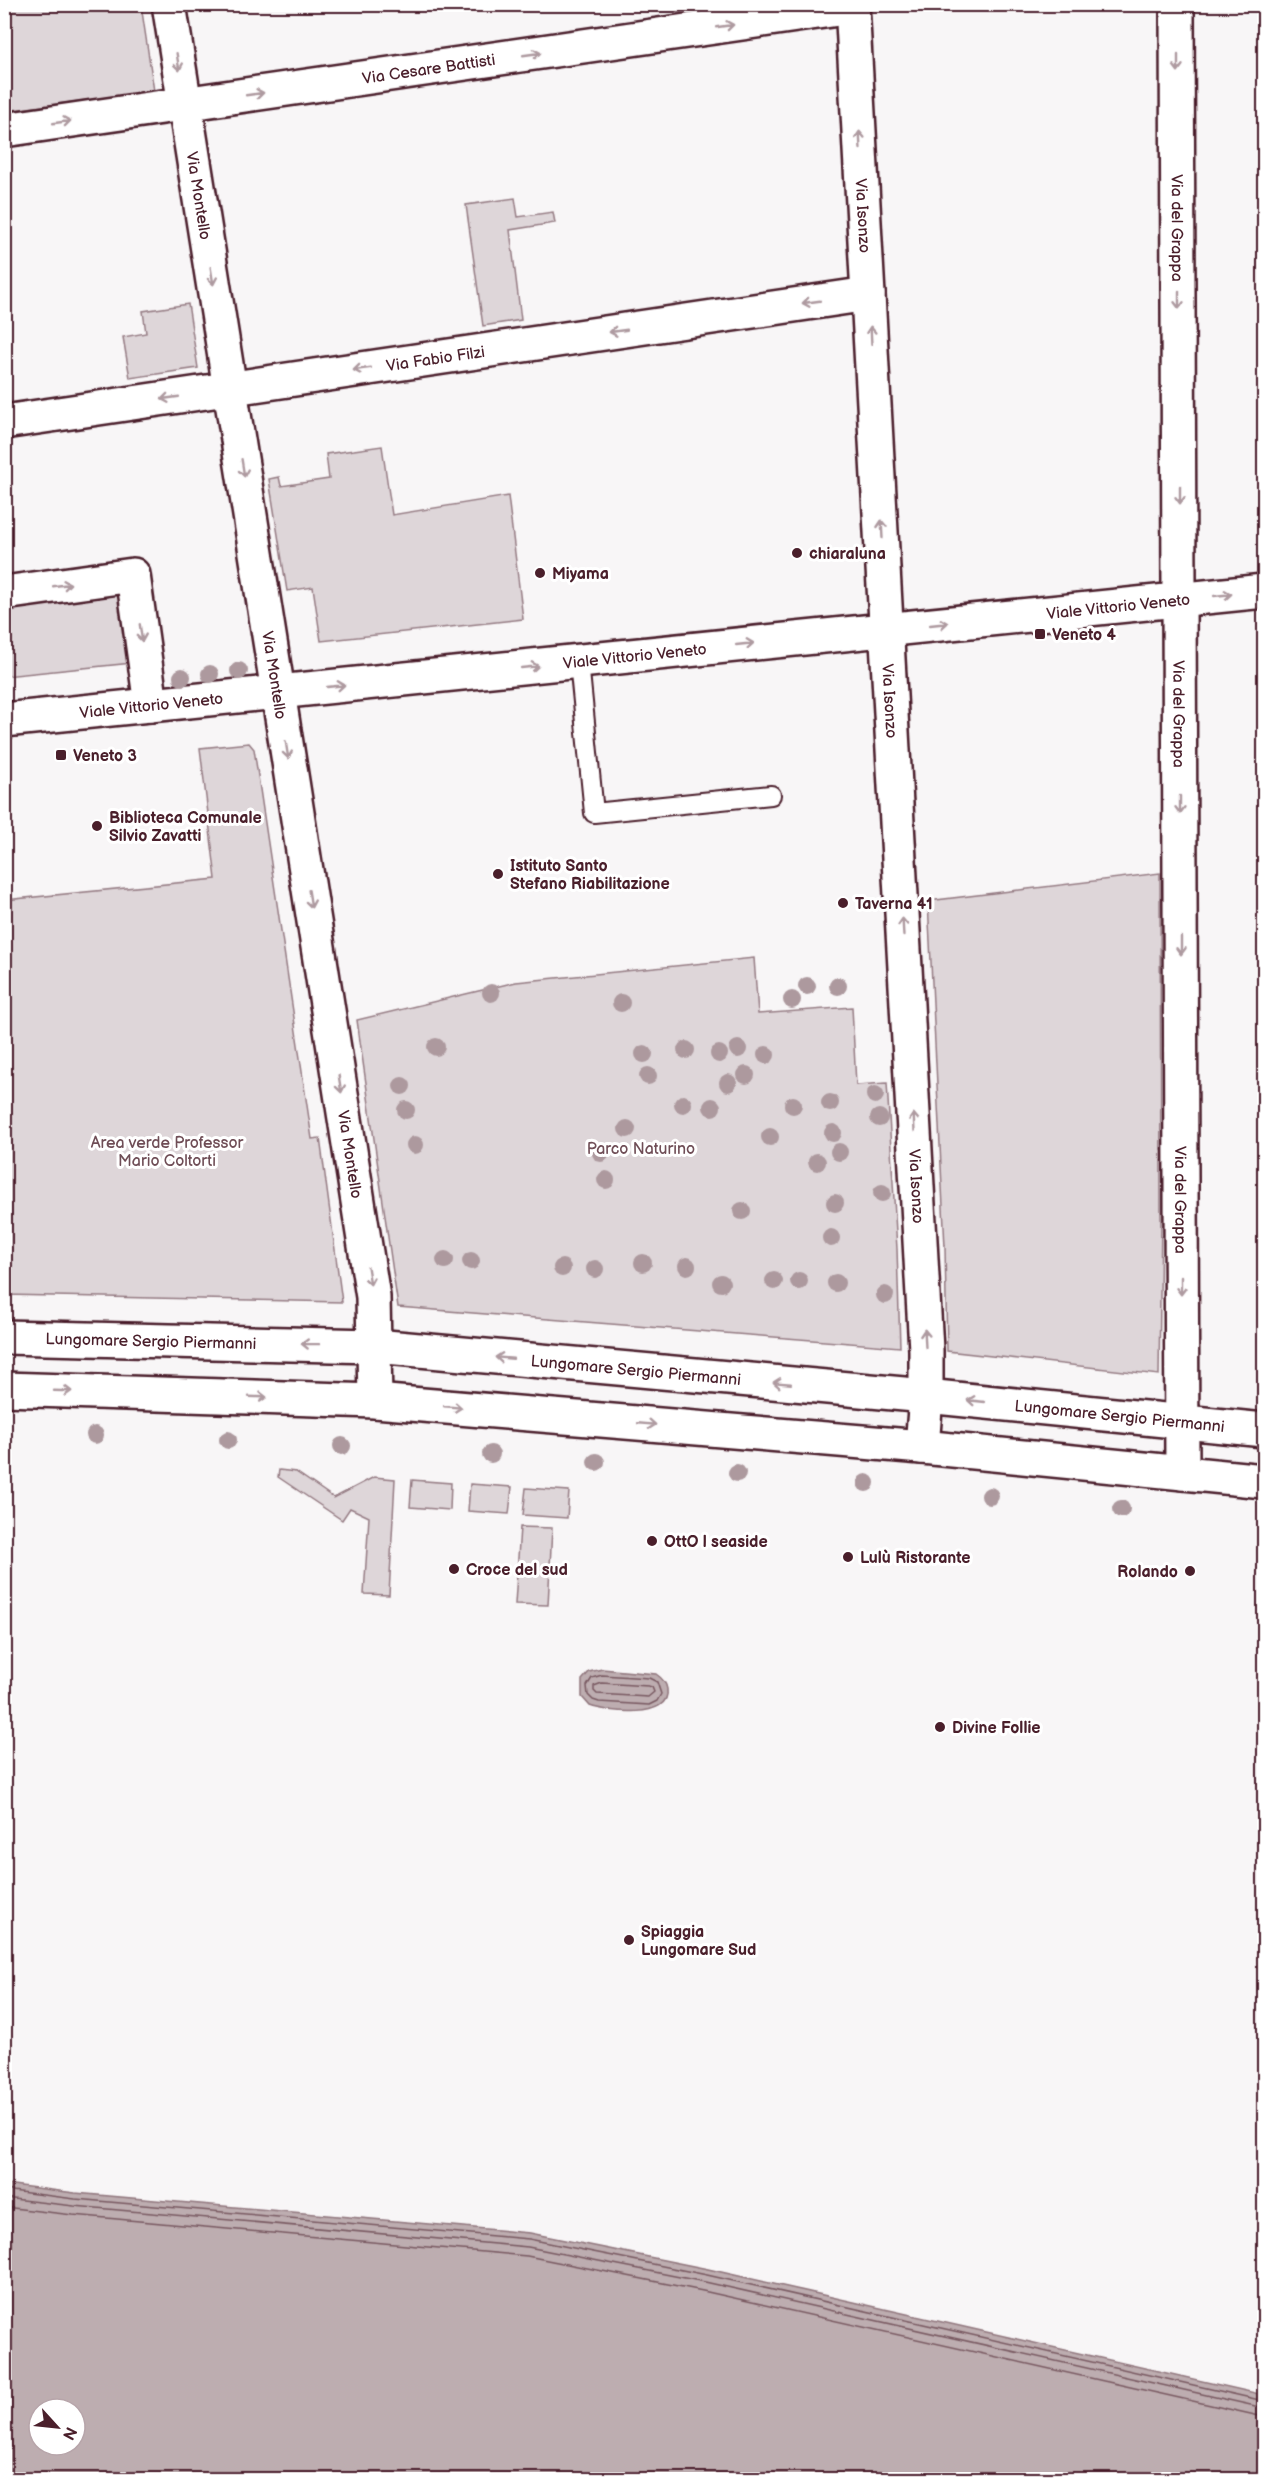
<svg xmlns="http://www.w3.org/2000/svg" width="1269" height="2484" font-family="'Balsamiq Sans',sans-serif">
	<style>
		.green { fill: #ded6d9; stroke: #947a82; stroke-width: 1.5 }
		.water { fill: #bdadb0; stroke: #8f747b; stroke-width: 1.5; fill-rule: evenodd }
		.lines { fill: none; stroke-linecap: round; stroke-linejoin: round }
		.shore { stroke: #785860; stroke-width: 1.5 }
		.lane-casing { stroke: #4a1f2b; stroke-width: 22 }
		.street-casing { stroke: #4a1f2b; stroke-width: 38 }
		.secondary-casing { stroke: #4a1f2b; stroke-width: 38 }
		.lane { stroke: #fff; stroke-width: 18 }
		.street { stroke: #fff; stroke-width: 33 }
		.secondary { stroke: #fff; stroke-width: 33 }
		.tree { fill: #ad999e }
		.oneway { stroke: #ae9aa0 }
		.poi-dot { fill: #4a1f2b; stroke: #fff; stroke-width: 2 }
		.labels { text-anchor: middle; stroke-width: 6; stroke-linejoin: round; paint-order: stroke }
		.street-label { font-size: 16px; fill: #4a1f2b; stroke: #fff }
		.poi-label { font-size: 16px; font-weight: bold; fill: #4a1f2b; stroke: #fff; text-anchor: start }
		.park-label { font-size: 16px; fill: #6f4d56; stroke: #fff }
	</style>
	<rect width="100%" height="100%" fill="#f8f6f7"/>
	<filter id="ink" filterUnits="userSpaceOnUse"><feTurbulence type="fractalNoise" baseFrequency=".0167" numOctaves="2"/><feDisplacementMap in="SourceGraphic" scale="12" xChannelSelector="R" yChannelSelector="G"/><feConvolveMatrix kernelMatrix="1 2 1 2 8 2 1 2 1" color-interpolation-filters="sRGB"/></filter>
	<g filter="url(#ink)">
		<g class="green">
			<path d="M4,5H141L154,91L5,111Z"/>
			<path d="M515,198L518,217L553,212L555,223L510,230L521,320L483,326L466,205Z"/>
			<path d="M188,304L198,368L130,378L123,337L146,333L143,311Z"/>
			<path d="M382,446L392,515L508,496L523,619L321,641L313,587L287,591L269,479L279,477L281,486L329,479L326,454Z"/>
			<path d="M123,589L132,663L5,676L4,604Z"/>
			<path d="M249,743L254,749L312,1139L320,1138L342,1302L5,1295V900L216,879L200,748Z"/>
			<path d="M1160,873L1161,1219L1159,1375L947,1351L945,1247L928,901Z"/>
			<path d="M754,958L758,1014L852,1007L856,1085L887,1083L897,1249L900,1347L398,1307L357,1020L516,982Z"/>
			<path d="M279,1470L296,1472L334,1498L374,1477L395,1479L389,1595L364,1594L369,1517L350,1508L342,1520L278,1477Z"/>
			<path d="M412,1480L451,1483L450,1510L410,1507Z"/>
			<path d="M470,1484L512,1487L509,1514L468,1511Z"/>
			<path d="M526,1488L569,1491L567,1518L523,1515Z"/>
			<path d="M520,1527L552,1528L548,1605L515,1604Z"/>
		</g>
		<g class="water">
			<path d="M602,1669L656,1674C662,1678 666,1682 667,1689C672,1720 606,1712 590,1706L582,1697V1680L589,1672Z"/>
			<path d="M5,2184L75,2193L530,2233L708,2269L1264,2395V2479H5ZM39,2409H75V2445H39Z"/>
		</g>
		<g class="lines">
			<g class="shore">
				<path d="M602,1675L649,1678L657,1682L661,1694L657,1701L649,1705L599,1702L593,1700L588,1695L587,1686L592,1678Z"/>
				<path d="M602,1683L648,1686L652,1687L654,1692L648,1697L597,1694L594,1691V1686Z"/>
				<path d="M4,2190L75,2199L529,2239L707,2275L1264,2401"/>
				<path d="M4,2198L74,2206L528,2247L705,2282L1264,2408"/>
				<path d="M4,2207L73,2215L527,2256L703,2291L1264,2417"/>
			</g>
			<g class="lane-casing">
				<path id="lane" d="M579,662L594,813L771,795"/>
			</g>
			<g class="street-casing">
				<g id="street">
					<path id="s1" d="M852,4L926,1350V1396L922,1447"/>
					<path id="s2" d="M1177,4L1182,1473"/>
					<path id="s3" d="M4,130L852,7"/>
					<path id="s4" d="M4,422L868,294"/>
					<path d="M4,593L133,575L151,705"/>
					<path id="s5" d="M278,692L373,1297L375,1401"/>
					<path id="s6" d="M4,1337L375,1346L926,1396L1264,1430"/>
					<path d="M4,1389L375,1401L922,1447L1264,1481"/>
				</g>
			</g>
			<g class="secondary-casing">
				<g id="secondary">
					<path id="s7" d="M169,4L278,692"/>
					<path id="s8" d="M4,720L1264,591"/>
				</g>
			</g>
			<use href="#lane" class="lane"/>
			<use href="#street" class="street"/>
			<use href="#secondary" class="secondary"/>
		</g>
		<g class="tree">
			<circle cx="239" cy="671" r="9"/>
			<circle cx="210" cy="674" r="9"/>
			<circle cx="182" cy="677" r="9"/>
			<circle cx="807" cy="986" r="9"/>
			<circle cx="838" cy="986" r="9"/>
			<circle cx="491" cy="993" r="9"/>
			<circle cx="792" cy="1000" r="9"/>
			<circle cx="621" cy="1003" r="9"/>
			<circle cx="436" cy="1047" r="9"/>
			<circle cx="738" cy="1049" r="9"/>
			<circle cx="686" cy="1050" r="9"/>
			<circle cx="644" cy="1054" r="9"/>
			<circle cx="719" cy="1054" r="9"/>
			<circle cx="766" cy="1055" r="9"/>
			<circle cx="746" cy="1075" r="9"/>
			<circle cx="648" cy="1076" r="9"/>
			<circle cx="728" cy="1083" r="9"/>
			<circle cx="402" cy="1086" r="9"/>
			<circle cx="875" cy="1095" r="9"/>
			<circle cx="830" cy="1103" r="9"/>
			<circle cx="683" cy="1104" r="9"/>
			<circle cx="793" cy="1105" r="9"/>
			<circle cx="712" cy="1107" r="9"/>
			<circle cx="406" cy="1110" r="9"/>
			<circle cx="879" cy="1118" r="9"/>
			<circle cx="627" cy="1129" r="9"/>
			<circle cx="833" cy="1133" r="9"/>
			<circle cx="770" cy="1137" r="9"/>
			<circle cx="415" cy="1145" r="9"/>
			<circle cx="839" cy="1152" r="9"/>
			<circle cx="601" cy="1153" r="9"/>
			<circle cx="817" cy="1162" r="9"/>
			<circle cx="606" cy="1180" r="9"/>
			<circle cx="882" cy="1193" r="9"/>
			<circle cx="835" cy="1203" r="9"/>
			<circle cx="742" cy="1211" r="9"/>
			<circle cx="831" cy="1238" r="9"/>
			<circle cx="445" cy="1260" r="9"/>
			<circle cx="471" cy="1261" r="9"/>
			<circle cx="643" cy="1263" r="9"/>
			<circle cx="687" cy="1266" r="9"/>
			<circle cx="562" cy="1268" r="9"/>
			<circle cx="595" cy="1269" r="9"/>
			<circle cx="774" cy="1281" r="9"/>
			<circle cx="799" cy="1281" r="9"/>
			<circle cx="721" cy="1283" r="9"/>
			<circle cx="836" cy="1283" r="9"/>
			<circle cx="885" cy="1295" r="9"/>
			<circle cx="95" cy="1435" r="9"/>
			<circle cx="228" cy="1440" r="9"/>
			<circle cx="342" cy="1446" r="9"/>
			<circle cx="491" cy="1454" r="9"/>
			<circle cx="596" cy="1462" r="9"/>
			<circle cx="737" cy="1473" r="9"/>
			<circle cx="866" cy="1483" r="9"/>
			<circle cx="990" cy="1496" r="9"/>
			<circle cx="1121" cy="1509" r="9"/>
		</g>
		<defs><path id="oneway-shaft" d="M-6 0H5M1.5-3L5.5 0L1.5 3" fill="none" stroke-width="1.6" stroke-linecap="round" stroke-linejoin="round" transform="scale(1.5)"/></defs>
		<g class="oneway">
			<use href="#oneway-shaft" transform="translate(725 26) rotate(-8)"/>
			<use href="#oneway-shaft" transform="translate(532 54) rotate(-8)"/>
			<use href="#oneway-shaft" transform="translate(178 62) rotate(81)"/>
			<use href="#oneway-shaft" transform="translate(1178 63) rotate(90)"/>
			<use href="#oneway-shaft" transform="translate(255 94) rotate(-8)"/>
			<use href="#oneway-shaft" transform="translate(62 122) rotate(-8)"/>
			<use href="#oneway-shaft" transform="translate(860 140) rotate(-93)"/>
			<use href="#oneway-shaft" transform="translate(212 276) rotate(81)"/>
			<use href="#oneway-shaft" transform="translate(1179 300) rotate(90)"/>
			<use href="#oneway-shaft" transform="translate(811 302) rotate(172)"/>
			<use href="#oneway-shaft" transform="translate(618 331) rotate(172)"/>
			<use href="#oneway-shaft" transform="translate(871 335) rotate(-93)"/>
			<use href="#oneway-shaft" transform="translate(362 369) rotate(172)"/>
			<use href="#oneway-shaft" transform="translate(170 398) rotate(172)"/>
			<use href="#oneway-shaft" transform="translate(243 468) rotate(81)"/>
			<use href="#oneway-shaft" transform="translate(1180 495) rotate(90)"/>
			<use href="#oneway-shaft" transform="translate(882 529) rotate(-93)"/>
			<use href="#oneway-shaft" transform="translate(62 585) rotate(-8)"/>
			<use href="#oneway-shaft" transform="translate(1223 595) rotate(-6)"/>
			<use href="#oneway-shaft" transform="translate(939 624) rotate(-6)"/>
			<use href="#oneway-shaft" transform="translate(141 633) rotate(82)"/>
			<use href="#oneway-shaft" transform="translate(745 644) rotate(-6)"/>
			<use href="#oneway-shaft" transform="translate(530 667) rotate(-6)"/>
			<use href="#oneway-shaft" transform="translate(336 686) rotate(-6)"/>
			<use href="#oneway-shaft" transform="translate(287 750) rotate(81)"/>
			<use href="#oneway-shaft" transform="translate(1180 805) rotate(90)"/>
			<use href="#oneway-shaft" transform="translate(310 899) rotate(81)"/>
			<use href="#oneway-shaft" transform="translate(903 927) rotate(-93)"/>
			<use href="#oneway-shaft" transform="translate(1181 946) rotate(90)"/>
			<use href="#oneway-shaft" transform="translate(340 1084) rotate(81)"/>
			<use href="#oneway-shaft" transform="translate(914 1122) rotate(-93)"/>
			<use href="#oneway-shaft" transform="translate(369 1276) rotate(81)"/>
			<use href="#oneway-shaft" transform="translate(1181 1286) rotate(90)"/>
			<use href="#oneway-shaft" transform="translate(925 1338) rotate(-93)"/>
			<use href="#oneway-shaft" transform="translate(310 1344) rotate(-179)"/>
			<use href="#oneway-shaft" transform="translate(504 1358) rotate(-175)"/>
			<use href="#oneway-shaft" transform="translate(782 1383) rotate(-175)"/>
			<use href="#oneway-shaft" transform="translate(63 1391) rotate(2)"/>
			<use href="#oneway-shaft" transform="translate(258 1397) rotate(2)"/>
			<use href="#oneway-shaft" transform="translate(976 1401) rotate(-174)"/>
			<use href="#oneway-shaft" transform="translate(453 1407) rotate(5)"/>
			<use href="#oneway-shaft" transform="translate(647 1424) rotate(5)"/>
		</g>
	</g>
	<g class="poi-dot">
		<circle cx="797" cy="553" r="6"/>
		<circle cx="540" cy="573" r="6"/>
		<rect x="1034" y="628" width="12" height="12" rx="3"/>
		<rect x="55" y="749" width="12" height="12" rx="3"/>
		<circle cx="97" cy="826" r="6"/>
		<circle cx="498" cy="874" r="6"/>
		<circle cx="843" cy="903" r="6"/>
		<circle cx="652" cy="1541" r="6"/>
		<circle cx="848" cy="1557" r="6"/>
		<circle cx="454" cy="1569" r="6"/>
		<circle cx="1190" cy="1571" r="6"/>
		<circle cx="940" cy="1727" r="6"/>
		<circle cx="629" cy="1940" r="6"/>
	</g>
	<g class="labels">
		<g class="street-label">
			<text dy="6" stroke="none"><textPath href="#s3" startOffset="429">Via Cesare Battisti</textPath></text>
			<text dy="6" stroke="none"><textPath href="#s7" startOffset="194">Via Montello</textPath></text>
			<text dy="6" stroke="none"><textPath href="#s1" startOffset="212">Via Isonzo</textPath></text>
			<text dy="6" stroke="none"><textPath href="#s2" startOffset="224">Via del Grappa</textPath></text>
			<text dy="6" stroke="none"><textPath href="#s4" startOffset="436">Via Fabio Filzi</textPath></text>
			<text dy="6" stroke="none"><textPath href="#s8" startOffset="1120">Viale Vittorio Veneto</textPath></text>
			<text dy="6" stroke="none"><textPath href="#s8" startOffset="634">Viale Vittorio Veneto</textPath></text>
			<text transform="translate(275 675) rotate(81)" y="6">Via Montello</text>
			<text dy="6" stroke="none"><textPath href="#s1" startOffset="698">Via Isonzo</textPath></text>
			<text dy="6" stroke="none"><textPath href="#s8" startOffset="148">Viale Vittorio Veneto</textPath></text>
			<text dy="6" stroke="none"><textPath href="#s2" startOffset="710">Via del Grappa</textPath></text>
			<text dy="6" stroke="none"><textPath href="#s5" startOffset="468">Via Montello</textPath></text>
			<text dy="6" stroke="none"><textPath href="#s1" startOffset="1184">Via Isonzo</textPath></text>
			<text dy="6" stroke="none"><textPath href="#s2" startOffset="1196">Via del Grappa</textPath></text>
			<text dy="6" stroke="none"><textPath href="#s6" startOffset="147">Lungomare Sergio Piermanni</textPath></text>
			<text dy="6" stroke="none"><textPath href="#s6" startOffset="633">Lungomare Sergio Piermanni</textPath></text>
			<text dy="6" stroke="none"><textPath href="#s6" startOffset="1119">Lungomare Sergio Piermanni</textPath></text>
		</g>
		<g class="poi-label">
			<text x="809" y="559">chiaraluna</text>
			<text x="552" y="579">Miyama</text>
			<text x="1052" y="640">Veneto 4</text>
			<text x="73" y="761">Veneto 3</text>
			<text x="109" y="823">Biblioteca Comunale<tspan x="109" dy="18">Silvio Zavatti</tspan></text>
			<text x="510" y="871">Istituto Santo<tspan x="510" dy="18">Stefano Riabilitazione</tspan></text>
			<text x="855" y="909">Taverna 41</text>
			<text x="664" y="1547">OttO | seaside</text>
			<text x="860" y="1563">Lulù Ristorante</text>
			<text x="466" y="1575">Croce del sud</text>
			<text x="1178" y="1577" text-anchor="end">Rolando</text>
			<text x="952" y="1733">Divine Follie</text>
			<text x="641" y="1937">Spiaggia<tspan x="641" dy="18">Lungomare Sud</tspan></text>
		</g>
		<g class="park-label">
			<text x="167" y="1148">Area verde Professor<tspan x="167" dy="18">Mario Coltorti</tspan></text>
			<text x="641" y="1154">Parco Naturino</text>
		</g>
	</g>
	<rect width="1269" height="2484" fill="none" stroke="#fff" stroke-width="24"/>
	<rect x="12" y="12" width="1245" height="2460" fill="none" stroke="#4a1f2b" stroke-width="2" filter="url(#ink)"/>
	<g transform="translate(57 2427) rotate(117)"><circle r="28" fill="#ffffff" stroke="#b7a5aa" stroke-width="1.5"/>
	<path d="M0-4.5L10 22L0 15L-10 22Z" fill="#4a1f2b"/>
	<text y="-9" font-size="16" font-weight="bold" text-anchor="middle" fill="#4a1f2b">N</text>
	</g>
</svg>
